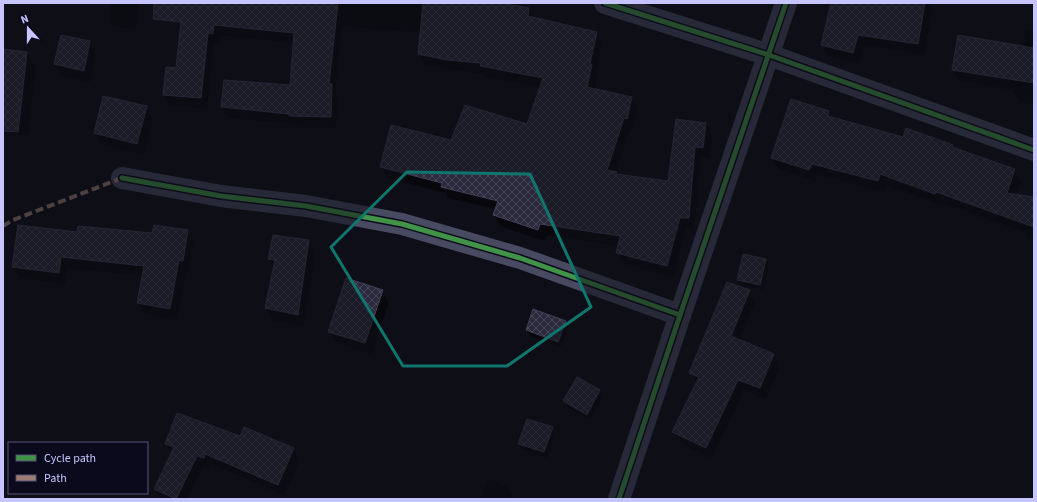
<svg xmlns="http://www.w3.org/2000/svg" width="1037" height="502" font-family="'Source Sans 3',sans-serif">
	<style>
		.shadow { fill: #0007 }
		.building { fill: url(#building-cross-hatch); stroke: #413f58 }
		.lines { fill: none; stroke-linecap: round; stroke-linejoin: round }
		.minor { stroke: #484a61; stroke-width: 22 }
		.quiet { stroke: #9b7d72; stroke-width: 4; stroke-dasharray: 8 4; stroke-linecap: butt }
		.cycleway-casing { stroke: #0b0a1c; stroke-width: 8 }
		.cycleway { stroke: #419447; stroke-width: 5 }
		.marked { fill: none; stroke: #0f766e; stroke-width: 3; stroke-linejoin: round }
	</style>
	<defs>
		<pattern id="building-cross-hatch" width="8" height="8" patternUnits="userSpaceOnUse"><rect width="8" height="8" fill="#2b2a3c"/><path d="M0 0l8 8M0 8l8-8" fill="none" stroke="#484759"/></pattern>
	</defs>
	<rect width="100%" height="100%" fill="#0e0e18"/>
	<g class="shadow">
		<path d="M111,3H139L136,29L112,26L109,20Z"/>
		<path d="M169,3H495L529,9L534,19L596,32L602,43L596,74L597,77L595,90L631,98L638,109L633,129H630L616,172L618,175L669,182L706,124L712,135L709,158L701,157L694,229L686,228L673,277L623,263L617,252L619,246L547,235L544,241L500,226L494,215L496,209L448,198L446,193L388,178L381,167L452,141L527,125L541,87L487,77L485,74L454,70L425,65L419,54L421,33L342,26L335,92L338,96L336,128L296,127L294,124L229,118L222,107L225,81L290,86L294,43L220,35L219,44H214L207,109L170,105L164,94L177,69L182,23L175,22L169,11Z"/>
		<path d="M832,3H933L924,55L864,45L859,63L828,55L822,44Z"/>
		<path d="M1026,30L1034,32V105L1019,102L1013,90L960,81L953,70L1022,47Z"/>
		<path d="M90,42L96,54L90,82L62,76L55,64Z"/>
		<path d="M3,50L27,52L36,68L28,135L3,132Z"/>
		<path d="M103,97L146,107L153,119L144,155L102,145L95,133Z"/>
		<path d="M829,112L832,119L903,138L952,145L954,148L1015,170L1021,182L1016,195L1034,198V240L1029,239L1025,232L942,203V205L886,185L884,192L818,174L816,181L779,169L772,158Z"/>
		<path d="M187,231L193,243L189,272L186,271L177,320L144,314L138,303L143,276L67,268L65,284L20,278L13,267L78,233L153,235Z"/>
		<path d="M309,241L315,253L304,326L272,320L266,308L274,267L269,259Z"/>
		<path d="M766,260L769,265L763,290L742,285L738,280Z"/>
		<path d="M382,291L389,302L372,354L336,343L329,332Z"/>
		<path d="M749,291L755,302L739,341L774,354L780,365L766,399L744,390L712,458L680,443L674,432L697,384L690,373Z"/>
		<path d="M534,310L565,321L568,327L561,347L530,336L527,330Z"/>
		<path d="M577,378L600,391L603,397L590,420L567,407L564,401Z"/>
		<path d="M245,428L294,449L300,460L284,495L211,464L210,468L203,466L187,499H161L155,489L172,454L166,444L241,438Z"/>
		<path d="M552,428L555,434L547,458L523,450L519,444Z"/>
		<path d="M488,479L507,486L512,494L510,499H481Z"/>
	</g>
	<g class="building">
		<path d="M154,3H338L329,84H332L331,117L289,116V114L221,107L224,80L290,85L294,33L214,25L213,34L208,33L201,98L163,95L166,67L176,68L181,22L153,19Z"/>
		<path d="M423,3H501L529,8L528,16L597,32L590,64L592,65L587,87L632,97L627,119L624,118L607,170L617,172L616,174L668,181L676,119L706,123L703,148L695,147L689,218H680L667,266L616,253L620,236L540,224L538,230L493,215L498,201L441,187L442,183L380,167L391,125L451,140L465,105L527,124L543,78L480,66L481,63L447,60L418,54Z"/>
		<path d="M831,3H925L918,44L858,35L853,53L821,45Z"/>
		<path d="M61,35L90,41L84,71L54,64Z"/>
		<path d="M958,35L1034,48V83L952,70Z"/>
		<path d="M3,49L27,52L18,132L3,131Z"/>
		<path d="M103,96L147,106L137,144L94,133Z"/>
		<path d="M791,99L829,111L828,116L903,137L906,128L953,145L952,147L1015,169L1007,193L1034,197V227L936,192L935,194L880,174L878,181L812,164L809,170L771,158Z"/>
		<path d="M18,225L77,232L78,226L152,233L154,225L188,230L183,261L179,260L170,309L137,303L144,266L61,257L59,273L12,267Z"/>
		<path d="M273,235L309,240L298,315L265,308L275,260L268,259Z"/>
		<path d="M743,254L766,259L760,285L737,280Z"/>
		<path d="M346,278L383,290L365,343L328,332Z"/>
		<path d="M727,282L750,290L731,336L774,354L760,388L738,380L706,448L672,432L699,377L689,373Z"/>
		<path d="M533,309L566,321L558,342L526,330Z"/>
		<path d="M577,377L600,390L587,415L563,401Z"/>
		<path d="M177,413L240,436L244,427L294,448L278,485L205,454L204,458L197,456L176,499L154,489L174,447L165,444Z"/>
		<path d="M527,419L553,427L544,452L518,444Z"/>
	</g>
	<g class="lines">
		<g class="minor">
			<path d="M605,3L769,55L1034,150"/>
			<path d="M122,178L221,196L306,206L402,224L520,258L680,315"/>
			<path d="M619,499L680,315L786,3"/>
		</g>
		<path class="quiet" d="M3,226L13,220L122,178"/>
		<g class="cycleway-casing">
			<g id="cycleway">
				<path d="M605,3L769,55L1034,150"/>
				<path d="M122,178L221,196L306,206L402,224L520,258L680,315"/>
				<path d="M619,499L680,315L786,3"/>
			</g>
		</g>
		<use href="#cycleway" class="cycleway"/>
	</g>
	<path d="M0 0H1037V502H0ZM407,172L530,174L591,307L507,366H403L331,247Z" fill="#0e0e18" fill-opacity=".55" fill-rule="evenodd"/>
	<path class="marked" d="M407,172L530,174L591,307L507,366H403L331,247Z"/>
	<rect width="1037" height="502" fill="none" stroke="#c6c5ff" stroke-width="8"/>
	<rect x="8" y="442" width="140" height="52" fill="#0b0a1c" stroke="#565577"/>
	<rect x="16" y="455" width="20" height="6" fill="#419447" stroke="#565577"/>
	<text x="44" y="462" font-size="12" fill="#c6c5ff">Cycle path</text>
	<rect x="16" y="475" width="20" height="6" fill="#9b7d72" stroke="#565577"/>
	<text x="44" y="482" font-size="12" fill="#c6c5ff">Path</text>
	<g transform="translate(28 28) rotate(339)" stroke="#0b0a1c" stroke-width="3" paint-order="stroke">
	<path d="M0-3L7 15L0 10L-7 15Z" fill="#c6c5ff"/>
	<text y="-6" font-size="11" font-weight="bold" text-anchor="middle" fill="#c6c5ff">N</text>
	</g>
</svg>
